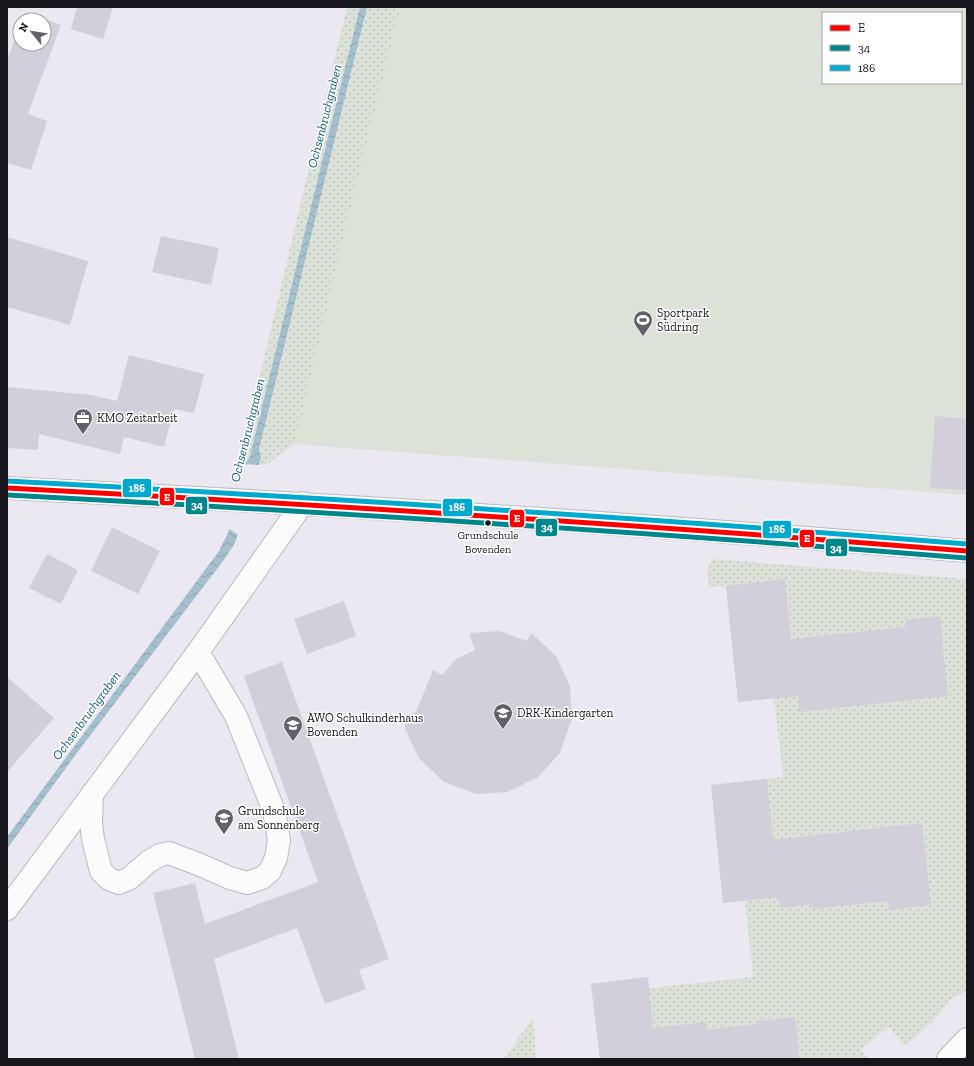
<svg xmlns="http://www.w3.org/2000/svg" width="974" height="1066" font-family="'Zilla Slab',serif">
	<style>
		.grass { fill: url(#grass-dots) }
		.pitch { fill: #dde2d8; fill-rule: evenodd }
		.water { fill: url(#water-waves) }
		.pier { fill: #ebe8f2 }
		.building { fill: #d2cfdb }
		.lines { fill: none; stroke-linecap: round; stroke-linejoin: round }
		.minor-casing { stroke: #bcbac2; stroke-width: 24 }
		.minor { stroke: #fcfcfd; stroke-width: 22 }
		.bus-1-casing { stroke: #fff; stroke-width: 8 }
		.bus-2-casing { stroke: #fff; stroke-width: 8 }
		.bus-3-casing { stroke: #fff; stroke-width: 8 }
		.bus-1 { stroke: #f00; stroke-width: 5 }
		.bus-2 { stroke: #00878d; stroke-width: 5 }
		.bus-3 { stroke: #00a9ce; stroke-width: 5 }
		.bus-dot { fill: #18161d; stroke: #fff; stroke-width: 1.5 }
		.labels { text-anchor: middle; stroke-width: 3; stroke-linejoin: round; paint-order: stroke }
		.bus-label { font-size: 11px; fill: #18161d; stroke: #fff }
		.poi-label { font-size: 12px; fill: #18161d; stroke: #fff; text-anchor: start }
		.water-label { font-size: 13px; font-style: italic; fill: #125d76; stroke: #fff }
		.line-badge { stroke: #fff; stroke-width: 1.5 }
		.badge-label { font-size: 11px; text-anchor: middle; font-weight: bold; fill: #fff }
	</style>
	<defs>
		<pattern id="grass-dots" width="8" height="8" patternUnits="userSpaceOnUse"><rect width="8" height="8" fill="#dde2d8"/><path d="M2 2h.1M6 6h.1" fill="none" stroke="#bdc1b9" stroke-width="1.8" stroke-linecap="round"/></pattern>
		<pattern id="water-waves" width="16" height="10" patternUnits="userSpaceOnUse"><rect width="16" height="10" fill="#a4bfce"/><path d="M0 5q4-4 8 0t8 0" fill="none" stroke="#8ca3b0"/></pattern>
	</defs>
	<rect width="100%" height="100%" fill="#ebe8f2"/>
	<g class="grass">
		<path d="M347,7H557L453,456L295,444L266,465L239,464Z"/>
		<path d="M712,559L967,579V991L951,999L932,1023L905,1046L889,1027L861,1050L868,1059H600L591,984L648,977L649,988L753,977L745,901L723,903L711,785L783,777L774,698L738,702L726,586L709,587L707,568Z"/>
		<path d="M533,1017L536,1059H504Z"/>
	</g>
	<path class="pitch" d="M400,7H967V495L295,444L345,230ZM823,13H961V83H823Z"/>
	<path class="water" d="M360,7H367L259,449L261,457L235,543L223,561L76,754L7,849V837L219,551L228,533L246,463L250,456Z"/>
	<path class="pier" d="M243,464L260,465L240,536L228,528Z"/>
	<g class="building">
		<path d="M77,7H113L103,39L71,29Z"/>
		<path d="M25,12L61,25L28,114L47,121L31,170L7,163V61L20,25V44H44V20H22Z"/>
		<path d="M161,236L219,248L211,285L152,272Z"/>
		<path d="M7,237L88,261L70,325L7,307Z"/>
		<path d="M129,355L204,374L194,413L174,409L164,447L124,437L120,454L39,434L38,450L7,448V387L91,395L117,401Z"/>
		<path d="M935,416L967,419V490L930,488Z"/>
		<path d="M112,527L160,551L138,594L91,571Z"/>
		<path d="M47,554L78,570L61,604L29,588Z"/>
		<path d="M785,579L791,639L906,627V620L940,616L948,696L799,712L798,696L738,702L726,586Z"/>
		<path d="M344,601L356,636L307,654L294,619Z"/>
		<path d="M499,631L527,641L531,633L556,656L570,686L572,719L560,753L538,777L508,792L476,794L444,782L419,758L405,729L404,716L416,712L433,670L442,675L456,659L475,650L469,633Z"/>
		<path d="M282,662L389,959L359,970L366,989L325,1004L297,928L214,959L239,1059H195L153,893L195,883L205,924L318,882L244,676Z"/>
		<path d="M7,677L54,718L7,772Z"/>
		<path d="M767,779L773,840L922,823L931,905L889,910L888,901L812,909L811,904L780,908L779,897L723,903L711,785Z"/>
		<path d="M648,977L653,1028L706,1022L707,1030L756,1024V1021L795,1017L799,1059H600L591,984Z"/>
	</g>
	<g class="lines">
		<g class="minor-casing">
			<g id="minor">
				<path d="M7,488C327,504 647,524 967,551"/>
				<path d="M92,794L91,823L93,839L101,871L109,879L119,883L130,878L148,862L160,855L169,853L198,864L230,878L247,883L262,878L270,871L276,858L279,840L274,811L236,716L198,652"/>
				<path d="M7,909L198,652L303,503"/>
				<path d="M948,1059L967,1039"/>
			</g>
		</g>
		<use href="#minor" class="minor"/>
		<g class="bus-1-casing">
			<path id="bus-1" d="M7,488C327,505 647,525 967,551"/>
		</g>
		<g class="bus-2-casing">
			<path id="bus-2" d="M7,495C327,512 647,532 966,558"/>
		</g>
		<g class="bus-3-casing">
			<path id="bus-3" d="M7,481C328,498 647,518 967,544"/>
		</g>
		<use href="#bus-1" class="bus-1"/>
		<use href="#bus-2" class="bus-2"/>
		<use href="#bus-3" class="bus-3"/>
	</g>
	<defs>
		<g id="stadium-pin" transform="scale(1)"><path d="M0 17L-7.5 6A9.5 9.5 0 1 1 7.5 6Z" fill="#626068" stroke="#fff"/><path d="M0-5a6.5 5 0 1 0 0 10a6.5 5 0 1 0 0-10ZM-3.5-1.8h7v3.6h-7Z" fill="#fff"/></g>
		<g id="office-pin" transform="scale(1)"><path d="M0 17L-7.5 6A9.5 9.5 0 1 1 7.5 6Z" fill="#626068" stroke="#fff"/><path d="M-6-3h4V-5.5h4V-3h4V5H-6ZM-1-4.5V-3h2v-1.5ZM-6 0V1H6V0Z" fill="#fff"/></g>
		<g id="school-pin" transform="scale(1)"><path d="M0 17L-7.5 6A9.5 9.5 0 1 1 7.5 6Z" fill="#626068" stroke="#fff"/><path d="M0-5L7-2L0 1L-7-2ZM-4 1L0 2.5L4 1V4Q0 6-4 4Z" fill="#fff"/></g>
	</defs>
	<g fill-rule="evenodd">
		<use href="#stadium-pin" x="643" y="320"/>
		<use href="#office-pin" x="83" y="418"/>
		<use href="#school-pin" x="503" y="713"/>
		<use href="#school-pin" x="293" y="725"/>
		<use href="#school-pin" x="224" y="818"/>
	</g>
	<circle class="bus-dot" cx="488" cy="523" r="3.5"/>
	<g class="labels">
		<g class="bus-label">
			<text x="488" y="539">Grundschule<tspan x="488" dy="14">Bovenden</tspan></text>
		</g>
		<g class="poi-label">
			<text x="657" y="317">Sportpark<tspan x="657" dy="14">Südring</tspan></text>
			<text x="97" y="422">KMO Zeitarbeit</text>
			<text x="517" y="717">DRK-Kindergarten</text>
			<text x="307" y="722">AWO Schulkinderhaus<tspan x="307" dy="14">Bovenden</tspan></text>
			<text x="238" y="815">Grundschule<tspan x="238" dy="14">am Sonnenberg</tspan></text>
		</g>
		<g class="water-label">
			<text transform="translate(324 116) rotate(-76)" y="5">Ochsenbruchgraben</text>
			<text transform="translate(247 430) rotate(-76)" y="5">Ochsenbruchgraben</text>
			<text transform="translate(86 715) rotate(-54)" y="5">Ochsenbruchgraben</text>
		</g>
	</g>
	<g class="line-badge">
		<rect x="122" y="478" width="30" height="20" rx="4" fill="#00a9ce"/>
		<rect x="159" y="487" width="16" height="19" rx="4" fill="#f00"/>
		<rect x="185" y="496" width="23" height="19" rx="4" fill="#00878d"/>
		<rect x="442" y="498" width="31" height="19" rx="4" fill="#00a9ce"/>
		<rect x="509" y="509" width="16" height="19" rx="4" fill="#f00"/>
		<rect x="535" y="518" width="23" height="19" rx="4" fill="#00878d"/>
		<rect x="762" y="520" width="30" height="19" rx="4" fill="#00a9ce"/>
		<rect x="799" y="529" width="16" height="19" rx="4" fill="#f00"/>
		<rect x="825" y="538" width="23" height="19" rx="4" fill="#00878d"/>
	</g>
	<g class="badge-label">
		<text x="137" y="492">186</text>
		<text x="167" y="501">E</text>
		<text x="197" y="509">34</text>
		<text x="457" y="511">186</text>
		<text x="517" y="522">E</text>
		<text x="547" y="531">34</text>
		<text x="777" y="533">186</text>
		<text x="807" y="542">E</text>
		<text x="836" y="552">34</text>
	</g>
	<rect width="974" height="1066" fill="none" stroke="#18161d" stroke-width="16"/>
	<rect x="822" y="12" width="140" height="72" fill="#ffffff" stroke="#a3a2a5"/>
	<rect x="830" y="25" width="20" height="6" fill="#ff0000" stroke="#a3a2a5"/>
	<text x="858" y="32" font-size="12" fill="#18161d">E</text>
	<rect x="830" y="45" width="20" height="6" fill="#00878d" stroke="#a3a2a5"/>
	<text x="858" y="52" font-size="12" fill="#18161d">34</text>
	<rect x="830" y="65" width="20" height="6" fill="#00a9ce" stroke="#a3a2a5"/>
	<text x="858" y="72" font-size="12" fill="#18161d">186</text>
	<g transform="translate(32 32) rotate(300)"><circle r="19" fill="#ffffff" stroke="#a3a2a5"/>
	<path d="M0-3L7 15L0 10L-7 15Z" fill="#626068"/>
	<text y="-6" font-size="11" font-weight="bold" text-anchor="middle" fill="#18161d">N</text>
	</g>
</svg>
